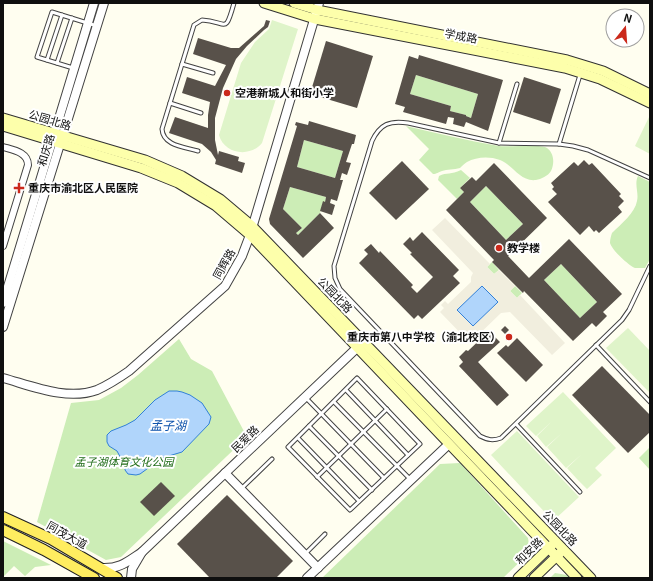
<svg xmlns="http://www.w3.org/2000/svg" width="653" height="581" font-family="Georgia,'Noto Sans SC',serif">
	<style>
		.green { fill: #ccedb6 }
		.pitch { fill: #dff4c9 }
		.plaza { fill: #f1eede }
		.water { fill: #b0d5fb; stroke: #3180d8 }
		.building { fill: #58514a; fill-rule: evenodd }
		.lines { fill: none; stroke-linecap: round; stroke-linejoin: round }
		.service-casing { stroke: #424242; stroke-width: 5 }
		.minor-casing { stroke: #424242; stroke-width: 8 }
		.tertiary-casing { stroke: #424242; stroke-width: 10 }
		.secondary-casing { stroke: #313131; stroke-width: 11 }
		.primary-casing { stroke: #202020; stroke-width: 12 }
		.service { stroke: #fff; stroke-width: 3 }
		.minor { stroke: #fff; stroke-width: 6 }
		.tertiary { stroke: #fff; stroke-width: 8 }
		.secondary { stroke: #fdffab; stroke-width: 9 }
		.primary { stroke: #ffed60; stroke-width: 10 }
		.poi-dot { fill: #cb291b; stroke: #fff; stroke-width: 1.5 }
		.labels { text-anchor: middle; stroke-width: 4; stroke-linejoin: round; paint-order: stroke }
		.street-label { font-size: 11px; fill: #0f0f0f; stroke: #fff }
		.poi-label { font-size: 11px; font-weight: bold; fill: #0f0f0f; stroke: #fff; text-anchor: start }
		.park-label { font-size: 11px; font-style: italic; fill: #206c19; stroke: #fff }
		.water-label { font-size: 12px; font-style: italic; fill: #0d52ab; stroke: #fff }
	</style>
	<rect width="100%" height="100%" fill="#fffef0"/>
	<g class="green">
		<path d="M416,75L478,94L471,118L466,116V115L450,111L451,106L410,94Z"/>
		<path d="M406,126C437,133 468,141 499,146C510,147 535,144 545,147C554,151 555,163 551,171C548,176 541,179 536,180C520,182 513,165 500,160C489,156 476,157 467,162C464,164 462,166 460,168C454,170 447,169 442,171C438,172 437,174 433,174L419,160L429,149Z"/>
		<path d="M304,140L343,151L335,178L297,167Z"/>
		<path d="M461,170L470,178L460,188L464,192L457,199L438,180L439,176C447,172 451,175 461,170Z"/>
		<path d="M638,176L650,182V259L645,268C642,268 638,268 635,268C628,265 612,250 610,243C610,239 611,236 612,233C621,224 635,213 637,201C639,193 634,184 638,176Z"/>
		<path d="M486,186L523,224L506,240L470,202Z"/>
		<path d="M290,187L326,197L325,202H323L320,213L298,235L296,233L302,228L283,209Z"/>
		<path d="M492,262L499,270L494,274L487,267Z"/>
		<path d="M561,264L597,302L580,318L544,280Z"/>
		<path d="M515,286L522,293L517,298L510,291Z"/>
		<path d="M179,339L191,359L212,371L247,437L121,557L106,560L37,522L71,403L99,400L121,388L138,375Z"/>
		<path d="M650,447V470L639,458Z"/>
		<path d="M460,463L528,538L530,552L503,578H322L440,464Z"/>
		<path d="M3,541L51,565L35,567L25,576L14,566L3,577Z"/>
		<path d="M555,573L567,575L570,578H550Z"/>
	</g>
	<g class="pitch">
		<path d="M272,20L298,29L262,143C250,158 224,154 219,135L241,63L255,42L269,29Z"/>
		<path d="M650,115V154L635,146Z"/>
		<path d="M628,328L650,351V393L606,348Z"/>
		<path d="M563,392L616,448L595,468L602,475L587,489L577,479L592,464L577,479L567,468L582,454L566,468L547,447L562,433L546,447L537,436L551,422L536,436L526,426Z"/>
		<path d="M517,431L579,497L553,521L491,455Z"/>
	</g>
	<path class="plaza" d="M445,218L490,264L487,267L494,274L499,270L515,286L510,291L517,298L520,295L565,343L552,355L510,312L501,313L470,343L440,312L444,308L441,305L445,301L448,304L471,282V277L473,273L432,230Z"/>
	<g class="water">
		<path d="M482,286L498,302L473,326L457,310Z"/>
		<path d="M169,391H177L182,392L190,395L202,403L211,417L209,424L182,452L162,458L140,474L136,475L128,474L125,470V466L117,451L109,446L107,442V435L111,431L126,425L135,420L155,400Z"/>
	</g>
	<g class="building">
		<path d="M266,20L270,21L268,27L264,30L247,46L236,59L223,88L215,118V140L218,155L219,151L239,157L238,161L245,163L242,173L215,164L216,160L211,152L202,144L169,133L175,117L208,128V115L210,102L182,93L187,77L215,86L226,65L193,54L198,38L231,48H239L264,26Z"/>
		<path d="M326,41L373,56L357,108L310,94Z"/>
		<path d="M419,55L503,80L488,131L466,122L464,127L453,124L454,118L448,117L446,124L403,112L405,107L395,104L409,56L418,59ZM416,75L478,94L471,118L466,116V115L450,111L451,106L410,94Z"/>
		<path d="M524,77L561,89L550,124L513,112Z"/>
		<path d="M309,121L356,135L354,144H352L346,162L351,163L347,175L342,173L340,180H343L337,201L331,199L330,203L335,205L332,215L320,211L323,201L325,202L326,197L290,187L283,209L302,228L296,233L298,235L320,213L334,228L303,258L270,224L269,219L297,126L295,125L296,122L308,125ZM304,140L343,151L335,178L297,167Z"/>
		<path d="M584,160L589,165L592,163L621,194L619,196L624,201L618,207L622,212L599,233L596,230L594,232L589,226L580,235L548,202L557,194L552,189L554,187L551,183L574,162L578,166Z"/>
		<path d="M402,161L429,189L396,220L369,193Z"/>
		<path d="M494,163L547,218L508,256L529,278L569,239L622,294L603,312L607,316L596,327L592,323L573,341L524,291L523,293L492,262L494,260L446,210L464,192L460,188L472,177L476,181ZM486,186L523,224L506,240L470,202ZM561,264L597,302L580,318L544,280Z"/>
		<path d="M422,232L459,270L453,276L460,283L422,319L418,315L414,319L359,263L368,254L364,250L371,244L379,253L380,251L413,285L411,287L417,293L433,277L410,254L412,253L403,244L410,237L413,241Z"/>
		<path d="M505,326L509,330L505,334L501,330Z"/>
		<path d="M489,331L500,342L478,362L509,395L497,406L459,366L463,362L459,357L466,350L468,351Z"/>
		<path d="M517,338L543,365L526,382L497,353L506,345L508,347Z"/>
		<path d="M602,366L650,415V432L628,453L572,395Z"/>
		<path d="M161,482L175,496L154,516L140,502Z"/>
		<path d="M227,495L293,561L276,578H210L177,544Z"/>
	</g>
	<g class="lines">
		<g class="service-casing">
			<g id="service">
				<path d="M47,60L62,15"/>
				<path d="M57,63L72,18"/>
				<path d="M182,64L213,73"/>
				<path d="M73,68L37,57L52,12L97,26"/>
				<path d="M170,103L201,113"/>
				<path d="M499,143L517,84"/>
				<path d="M559,144L580,75"/>
				<path d="M198,151C185,147 163,146 162,129L194,25L202,20C227,21 225,36 234,3"/>
				<path d="M650,178L588,150L573,146L559,144L499,143L408,123C390,120 380,124 372,141L334,266L335,278L340,289L480,436C488,440 493,441 501,438L622,320L629,310L650,266"/>
				<path d="M596,345L650,402"/>
				<path d="M357,378L420,444L350,510L288,447Z"/>
				<path d="M346,390L408,455"/>
				<path d="M306,398L384,478"/>
				<path d="M334,402L410,479"/>
				<path d="M516,424L580,492"/>
				<path d="M309,426L372,490"/>
				<path d="M298,438L359,501"/>
				<path d="M317,477L387,409"/>
				<path d="M242,488L272,459"/>
				<path d="M305,554L325,534"/>
			</g>
		</g>
		<g class="minor-casing">
			<path id="minor" d="M3,147C13,150 28,152 28,165L3,246"/>
		</g>
		<g class="tertiary-casing">
			<g id="tertiary">
				<path d="M3,303L94,3"/>
				<path d="M3,327L104,3"/>
				<path d="M3,378C32,386 67,401 97,390C108,385 119,378 129,371L225,286L242,256L250,235L319,3"/>
				<path d="M225,473L318,568"/>
				<path d="M142,552L361,344"/>
				<path d="M101,568C120,569 127,562 142,552L132,569L131,578"/>
				<path d="M307,578L449,444"/>
			</g>
		</g>
		<g class="secondary-casing">
			<g id="secondary">
				<path d="M264,3L315,19L565,68L600,79L650,103"/>
				<path d="M294,3L317,10L567,60L603,71L650,94"/>
				<path d="M3,118L145,160L182,176L220,199L252,226L591,578"/>
				<path d="M3,126L141,168L178,183L216,206L250,235L577,578"/>
				<path d="M518,578L552,545"/>
				<path d="M534,578L560,553"/>
			</g>
		</g>
		<g class="primary-casing">
			<g id="primary">
				<path d="M3,517L51,539L117,578"/>
				<path d="M3,530L44,550L94,578"/>
			</g>
		</g>
		<use href="#service" class="service"/>
		<use href="#minor" class="minor"/>
		<use href="#tertiary" class="tertiary"/>
		<use href="#secondary" class="secondary"/>
		<use href="#primary" class="primary"/>
	</g>
	<g class="poi-dot">
		<circle cx="227" cy="93" r="4"/>
		<path d="M17 182h4v4h4v4h-4v4h-4v-4h-4v-4h4z"/>
		<circle cx="499" cy="248" r="4"/>
		<circle cx="509" cy="337" r="4"/>
	</g>
	<g class="labels">
		<g class="street-label">
			<text transform="translate(461 36) rotate(11)" y="4">学成路</text>
			<text transform="translate(50 120) rotate(17)" y="4">公园北路</text>
			<text transform="translate(46 150) rotate(-73)" y="4">和庆路</text>
			<text transform="translate(224 264) rotate(-61)" y="4">同辉路</text>
			<text transform="translate(335 295) rotate(46)" y="4">公园北路</text>
			<text transform="translate(245 439) rotate(-44)" y="4">民爱路</text>
			<text transform="translate(560 528) rotate(46)" y="4">公园北路</text>
			<text transform="translate(67 535) rotate(29)" y="4">同茂大道</text>
			<text transform="translate(529 551) rotate(-44)" y="4">和安路</text>
		</g>
		<g class="poi-label">
			<text x="235" y="97">空港新城人和街小学</text>
			<text x="28" y="192">重庆市渝北区人民医院</text>
			<text x="507" y="252">教学楼</text>
			<text x="501" y="341" text-anchor="end">重庆市第八中学校（渝北校区）</text>
		</g>
		<g class="park-label">
			<text x="124" y="466">孟子湖体育文化公园</text>
		</g>
		<g class="water-label">
			<text x="168" y="430">孟子湖</text>
		</g>
	</g>
	<rect width="653" height="581" fill="none" stroke="#0f0f0f" stroke-width="8"/>
	<g transform="translate(625 28) rotate(17)"><circle r="19" fill="#ffffff" stroke="#9f9f9f"/>
	<path d="M0-3L7 15L0 10L-7 15Z" fill="#cb291b"/>
	<text y="-6" font-size="11" font-weight="bold" text-anchor="middle" fill="#0f0f0f">N</text>
	</g>
</svg>
